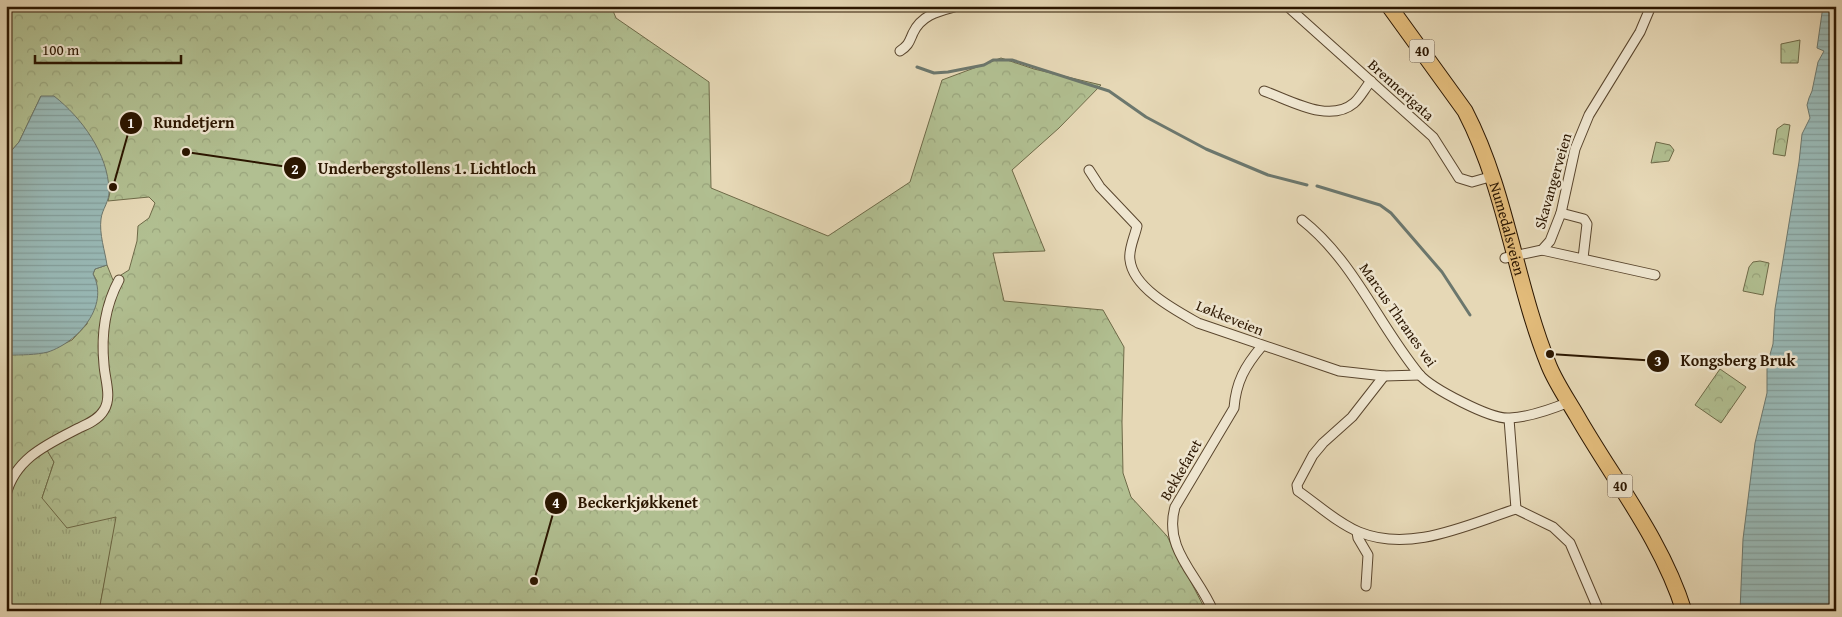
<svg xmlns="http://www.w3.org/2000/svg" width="1842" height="617" font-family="'Gentium Book Plus',serif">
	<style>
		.grass { fill: url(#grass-tufts); stroke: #6e6a48 }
		.forest { fill: url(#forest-crowns); stroke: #6e6a48 }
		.water { fill: url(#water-rules); stroke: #6c776d }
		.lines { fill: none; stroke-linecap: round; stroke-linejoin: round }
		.stream { stroke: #6c776d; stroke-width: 3 }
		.minor-casing { stroke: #5a462e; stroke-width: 11 }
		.primary-casing { stroke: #2b1600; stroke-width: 17 }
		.minor { stroke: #efe6d0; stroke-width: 9 }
		.primary { stroke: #e3bc7b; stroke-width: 15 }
		.labels { text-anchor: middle; stroke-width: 5; stroke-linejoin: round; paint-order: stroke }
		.shield { fill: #efe6d0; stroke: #66543e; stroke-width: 1 }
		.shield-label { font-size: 14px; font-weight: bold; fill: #2b1600 }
		.street-label { font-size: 15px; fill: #2b1600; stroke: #efe6d0 }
		.leader { fill: none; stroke: #2b1600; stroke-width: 2 }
		.callout-dot { fill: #2b1600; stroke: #efe6d0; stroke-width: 2 }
		.mark-label { font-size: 15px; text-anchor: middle; font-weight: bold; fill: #fff }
		.callout-label { font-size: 16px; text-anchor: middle; font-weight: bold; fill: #2b1600; stroke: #efe6d0; stroke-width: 5; stroke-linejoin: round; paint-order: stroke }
	</style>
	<defs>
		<pattern id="grass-tufts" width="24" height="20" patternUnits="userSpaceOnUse" patternTransform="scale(1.25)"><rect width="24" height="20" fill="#b1bf91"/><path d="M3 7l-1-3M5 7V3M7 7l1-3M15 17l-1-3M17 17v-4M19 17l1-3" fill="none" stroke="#98a37b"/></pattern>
		<pattern id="forest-crowns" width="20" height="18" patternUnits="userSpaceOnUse" patternTransform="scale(1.25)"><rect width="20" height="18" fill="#b1bf91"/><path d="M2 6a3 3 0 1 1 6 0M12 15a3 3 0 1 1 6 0" fill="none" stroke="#98a37b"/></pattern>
		<pattern id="water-rules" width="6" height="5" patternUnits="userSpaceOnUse" patternTransform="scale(1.25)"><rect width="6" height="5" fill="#98b8b5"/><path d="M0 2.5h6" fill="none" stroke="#839d9a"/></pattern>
	</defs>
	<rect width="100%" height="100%" fill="#e6d8b6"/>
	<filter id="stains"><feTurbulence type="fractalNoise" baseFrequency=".004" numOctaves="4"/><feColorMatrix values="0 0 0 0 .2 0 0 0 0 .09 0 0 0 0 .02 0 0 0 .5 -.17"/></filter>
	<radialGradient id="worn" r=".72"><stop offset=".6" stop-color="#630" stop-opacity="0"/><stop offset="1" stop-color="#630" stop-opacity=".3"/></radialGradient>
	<path class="grass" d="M44,445L54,462L42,498L117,517L99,611H6V480Z"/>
	<g class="forest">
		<path d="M6,6H611L616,18L709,82L711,188L828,236L910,182L942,80L1001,58L1034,69L1101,85L1059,128L1012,170L1045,251L993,253L1004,301L1103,310L1124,347L1122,422L1123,473L1131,497L1167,536L1206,611H99L116,517L67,528L42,498L54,462L44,445L6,480V358L9,355L47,352L72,340L87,324L97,281L93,274L95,269L107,265L113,280L129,270L137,241L138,226L149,218L155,203L149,197L108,201L110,192L41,96L19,142L6,157Z"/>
		<path d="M1800,40L1798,63H1781V44Z"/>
		<path d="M1784,124L1790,125L1785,156L1773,154L1777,129Z"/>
		<path d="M1656,142L1670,145L1674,150L1669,161L1651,163Z"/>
		<path d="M1760,261L1769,263L1763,295L1743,291L1749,267L1753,262Z"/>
		<path d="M1720,369L1746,387L1721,423L1695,405Z"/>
	</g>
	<g class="water">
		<path d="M1823,6H1836V611H1740L1743,539L1755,443L1767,393V365L1773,344L1775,309L1799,162L1802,134L1810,118L1807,105L1809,98L1812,91L1818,62L1824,51L1817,48Z"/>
		<path d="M41,96H54C82,118 108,154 109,190C110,201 102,209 101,219C99,234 105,251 107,265L95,269L93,274C110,306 78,342 48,352C36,355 21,355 9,355L6,358V157L19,142Z"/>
	</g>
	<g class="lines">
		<g class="stream">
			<path d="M917,67L934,73L948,72L984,65L993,60H1012L1109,91L1146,117L1206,149L1268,175L1307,185"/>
			<path d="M1317,186L1380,205L1391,213L1442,272L1470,315"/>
		</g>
		<g class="minor-casing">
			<g id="minor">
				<path d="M1287,6L1433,137L1459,178L1472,182L1493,176"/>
				<path d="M900,51C909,45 909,42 913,33C922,14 940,11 958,6"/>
				<path d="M1264,91C1290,100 1329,124 1354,103C1360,98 1365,88 1371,81"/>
				<path d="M1089,170L1100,187L1137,226C1135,236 1128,250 1130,260C1133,288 1175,310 1198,323L1339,371L1384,376L1420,375"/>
				<path d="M1561,213L1584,219L1587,224L1583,258"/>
				<path d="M1302,220C1354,261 1378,324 1419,374C1431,388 1491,420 1510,418C1528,417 1552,409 1569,402"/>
				<path d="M1542,250L1655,275"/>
				<path d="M1505,258L1542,250L1550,241L1561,213L1575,149L1589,115L1640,32L1651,6"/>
				<path d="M1384,376L1352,417L1323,443L1313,455L1297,485L1298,491C1317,504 1337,523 1359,532C1411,553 1466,525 1516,509L1509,419"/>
				<path d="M6,495C15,458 48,444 79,428C88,424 99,419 104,410C112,397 105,380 104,365C101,335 105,306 119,280"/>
				<path d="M1516,509L1553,527L1570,543L1599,611"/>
				<path d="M1357,532L1358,538L1368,555L1366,586"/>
				<path d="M1213,611C1198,575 1163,549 1175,507L1234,408C1236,382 1245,366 1262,346"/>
			</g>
		</g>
		<g class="primary-casing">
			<g id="primary">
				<path id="s1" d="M1389,6L1465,111C1507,192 1515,282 1549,366C1556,383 1567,399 1577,416C1613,479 1662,540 1684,611"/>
			</g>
		</g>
		<use href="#minor" class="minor"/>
		<use href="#primary" class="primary"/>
	</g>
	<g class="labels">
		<g class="shield">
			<rect x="1409.5" y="39.5" width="25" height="23" rx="4"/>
			<rect x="1607.5" y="474.5" width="25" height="23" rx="4"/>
		</g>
		<g class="shield-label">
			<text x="1422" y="56">40</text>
			<text x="1620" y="491">40</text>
		</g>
		<g class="street-label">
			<text transform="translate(1401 90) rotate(42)" y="5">Brennerigata</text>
			<text transform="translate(1553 181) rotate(-74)" y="5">Skavangerveien</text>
			<text dy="5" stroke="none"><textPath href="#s1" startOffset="255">Numedalsveien</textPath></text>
			<text transform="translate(1398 315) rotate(55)" y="5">Marcus Thranes vei</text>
			<text transform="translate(1230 318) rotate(22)" y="5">Løkkeveien</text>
			<text transform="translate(1181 470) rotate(-60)" y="5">Bekkefaret</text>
		</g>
	</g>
	<path class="leader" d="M113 187L131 123M186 152L295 168M1550 354L1658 361M534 581L556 503"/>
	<g class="callout-dot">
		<circle cx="113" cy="187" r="5"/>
		<circle cx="186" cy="152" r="5"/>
		<circle cx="1550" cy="354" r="5"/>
		<circle cx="534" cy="581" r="5"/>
		<circle cx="131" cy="123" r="12"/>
		<circle cx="295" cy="168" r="12"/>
		<circle cx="1658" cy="361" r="12"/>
		<circle cx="556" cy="503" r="12"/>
	</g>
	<g class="mark-label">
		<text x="131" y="128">1</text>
		<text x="295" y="174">2</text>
		<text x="1658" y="366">3</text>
		<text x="556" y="508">4</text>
	</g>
	<g class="callout-label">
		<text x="194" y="128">Rundetjern</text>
		<text x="427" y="174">Underbergstollens 1. Lichtloch</text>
		<text x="1738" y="366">Kongsberg Bruk</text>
		<text x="638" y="508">Beckerkjøkkenet</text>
	</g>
	<rect width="1842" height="617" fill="none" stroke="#e6d8b6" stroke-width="25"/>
	<rect x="8" y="8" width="1827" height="602" fill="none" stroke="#2b1600" stroke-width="2.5"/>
	<rect x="12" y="12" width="1817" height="592" fill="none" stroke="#2b1600"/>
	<path d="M35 55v8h146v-8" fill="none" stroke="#2b1600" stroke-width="2.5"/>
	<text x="42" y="55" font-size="15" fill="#2b1600" stroke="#efe6d0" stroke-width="4" paint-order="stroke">100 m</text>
	<rect width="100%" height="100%" filter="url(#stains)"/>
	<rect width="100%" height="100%" fill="url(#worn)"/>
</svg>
